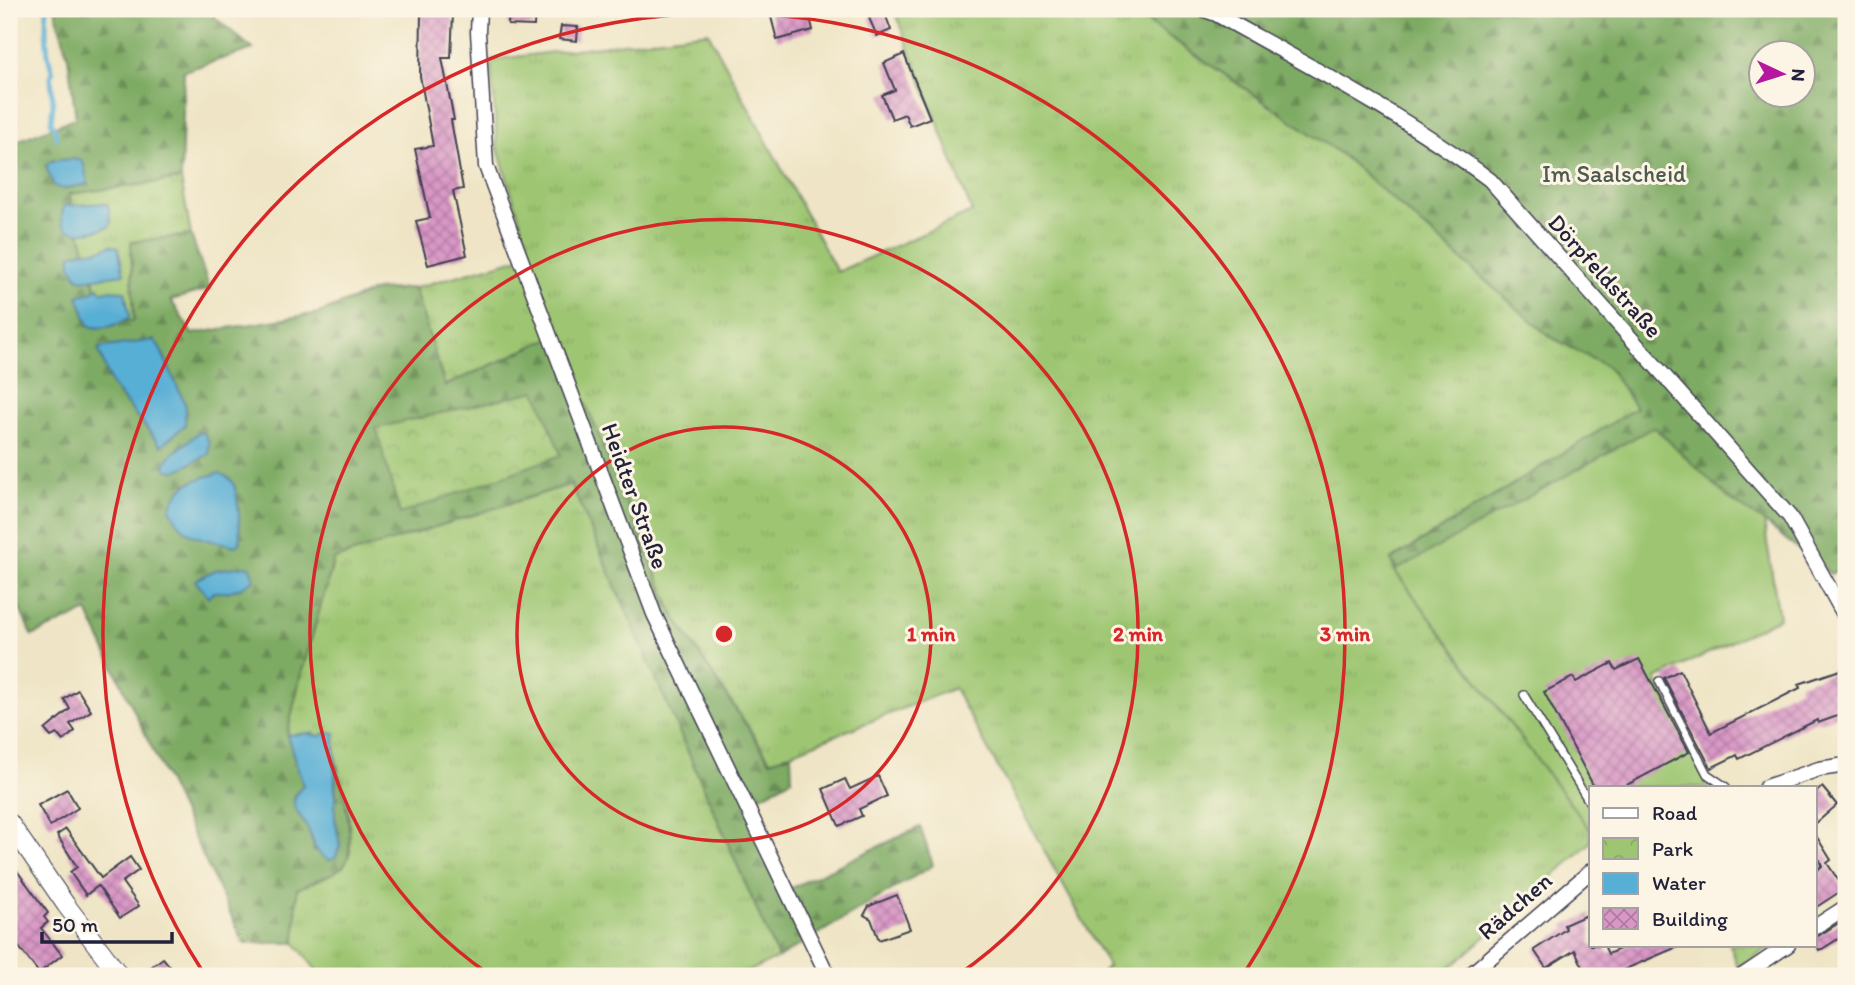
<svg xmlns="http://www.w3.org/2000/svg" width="1855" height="985" font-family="Itim,sans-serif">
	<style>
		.grass { fill: url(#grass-tufts); stroke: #607456; stroke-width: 2 }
		.forest { fill: url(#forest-firs); stroke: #506650; stroke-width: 2; fill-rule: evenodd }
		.park { fill: url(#park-crowns); stroke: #607456; stroke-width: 2 }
		.pitch { fill: #9ec672; stroke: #607456; stroke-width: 2 }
		.water { fill: #58afd5; stroke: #3d6888; stroke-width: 2 }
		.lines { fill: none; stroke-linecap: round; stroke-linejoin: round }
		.stream { stroke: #58afd5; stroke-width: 5 }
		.building { fill: url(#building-cross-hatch) }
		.service-casing { stroke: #413f50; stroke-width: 10 }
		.minor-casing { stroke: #413f50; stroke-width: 17 }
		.tertiary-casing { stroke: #413f50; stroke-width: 20 }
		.service { stroke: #fff; stroke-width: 7 }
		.minor { stroke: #fff; stroke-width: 14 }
		.tertiary { stroke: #fff; stroke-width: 18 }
		.ring { fill: none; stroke: #d62828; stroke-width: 3.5 }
		.labels { text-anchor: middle; stroke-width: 6; stroke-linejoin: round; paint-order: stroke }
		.park-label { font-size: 24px; fill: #4d5b4e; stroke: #fcf5e5 }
		.street-label { font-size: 24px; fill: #22223b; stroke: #fcf5e5 }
		.centre { fill: #d62828; stroke: #fcf5e5; stroke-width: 3.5 }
		.ring-label { font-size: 21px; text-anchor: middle; font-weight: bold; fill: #d62828; stroke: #fcf5e5; stroke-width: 6; stroke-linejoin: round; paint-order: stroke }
	</style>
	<defs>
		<pattern id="grass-tufts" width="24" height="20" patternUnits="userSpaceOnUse" patternTransform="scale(1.75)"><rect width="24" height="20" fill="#9ec672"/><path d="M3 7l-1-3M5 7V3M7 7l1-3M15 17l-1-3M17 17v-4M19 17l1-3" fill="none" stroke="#88aa64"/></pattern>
		<pattern id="forest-firs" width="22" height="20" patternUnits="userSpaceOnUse" patternTransform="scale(1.75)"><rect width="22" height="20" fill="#7eab64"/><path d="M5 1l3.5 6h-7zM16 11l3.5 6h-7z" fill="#678b54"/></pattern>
		<pattern id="park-crowns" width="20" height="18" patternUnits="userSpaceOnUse" patternTransform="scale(1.75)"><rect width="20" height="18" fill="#9ec672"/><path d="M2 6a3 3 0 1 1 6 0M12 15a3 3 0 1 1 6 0" fill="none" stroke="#88aa64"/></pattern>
		<pattern id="building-cross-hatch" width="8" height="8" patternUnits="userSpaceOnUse" patternTransform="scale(1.75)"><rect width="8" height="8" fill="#d997c6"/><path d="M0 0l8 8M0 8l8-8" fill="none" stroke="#b07ba2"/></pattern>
	</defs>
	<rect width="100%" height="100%" fill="#fcf5e5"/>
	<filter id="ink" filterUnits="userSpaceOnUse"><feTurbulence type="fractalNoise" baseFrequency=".0143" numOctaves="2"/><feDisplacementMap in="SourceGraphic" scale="14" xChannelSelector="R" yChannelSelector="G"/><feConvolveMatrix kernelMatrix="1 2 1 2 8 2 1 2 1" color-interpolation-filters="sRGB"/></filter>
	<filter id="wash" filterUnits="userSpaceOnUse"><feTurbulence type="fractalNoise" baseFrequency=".00686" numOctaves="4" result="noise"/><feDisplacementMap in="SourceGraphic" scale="28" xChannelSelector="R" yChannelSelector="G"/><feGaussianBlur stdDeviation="1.57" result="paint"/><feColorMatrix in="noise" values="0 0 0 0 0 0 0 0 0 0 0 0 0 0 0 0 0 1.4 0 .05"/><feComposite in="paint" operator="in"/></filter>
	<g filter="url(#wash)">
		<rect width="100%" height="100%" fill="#efe5c6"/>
		<g class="grass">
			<path d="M894,9H1129L1342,155L1549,336L1608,367L1637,408L1391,560L1395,571L1591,831V842L1457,962L1436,976H1098L1108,966L954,688L771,761L674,616L557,336L444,386L414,288L531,255L497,146L491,60L708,32L837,272L972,212Z"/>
			<path d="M181,179L191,235L131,242L134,321L105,320L69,194Z"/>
			<path d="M572,484L778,958L738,976H321L295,943L297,889L343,867L350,853L349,816L336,760L335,733L322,736L287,735L299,682L334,559Z"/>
			<path d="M1730,945H1772L1738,967Z"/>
		</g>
		<g class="forest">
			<path d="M55,9H226L213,16L253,49L184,71L181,179L69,194L105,320L134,321L131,242L191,235L210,289L171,300L192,334L319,313L376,290L414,288L445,386L557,335L674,616L770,761L791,754L792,779L745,805L785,891L920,827L933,865L778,958L571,484L334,559L299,682L287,735L303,785V822L308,827L315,851L340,845L335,818L336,760C341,782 360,851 342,867C332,876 309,883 297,889L295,943H244L87,611L32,636L9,585V203H16L9,144L76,118L68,57Z"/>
			<path d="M1129,9H1846V567L1830,574L1764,522L1727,497L1654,427L1395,571L1391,560L1636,408L1608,367L1549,336L1342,155ZM1760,52H1802V94H1760Z"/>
		</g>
		<path class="park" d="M536,391L561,455L400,514L376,428Z"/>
		<path class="pitch" d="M1654,427L1727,497L1764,522L1779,618L1656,679L1712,787H1591V831L1395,571Z"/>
		<g class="water">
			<path d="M73,159L83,161L88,184L62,189L54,186L46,166L51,161Z"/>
			<path d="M103,203L108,205L111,223L109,227C89,233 53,241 64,206Z"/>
			<path d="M110,245L118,247L124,274L82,280C73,274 70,266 71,255C83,248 99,254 110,245Z"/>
			<path d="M99,287L102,292L106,290L125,291L130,317C119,325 102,331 89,326L78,296L92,292Z"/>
			<path d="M154,340L159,346L186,406L185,425L161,446L112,386L98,348Z"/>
			<path d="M198,433H204L209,442V454L177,471L167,470L165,465L169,457Z"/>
			<path d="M219,473C224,475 230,477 233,483C239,494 240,529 240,543L235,546C206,538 183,542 170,508C181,481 192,481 219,473Z"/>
			<path d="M244,566L250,567L254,580L240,588L227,592H214L208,597L195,580L215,570Z"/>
			<path d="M313,733V735L322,736L324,733H335V818L340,845L336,857L329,861C308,846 318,848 308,829C299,810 284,807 303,785L287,735Z"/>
		</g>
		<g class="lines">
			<path class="stream" d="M47,9C45,25 46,58 53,72L51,77L53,104L51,122L56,131V138"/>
		</g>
		<g id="blocks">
			<g class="building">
				<path d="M509,9H535L534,26L508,25Z"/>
				<path d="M769,9H808L813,30L777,40Z"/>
				<path d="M884,11L891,30L877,36L869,18Z"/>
				<path d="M421,13L453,14L451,58H442L454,120H451L463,189L453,191L467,255L428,265L416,221L430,218L415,149L433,146L420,76Z"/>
				<path d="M561,26L578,27L577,41L559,39Z"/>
				<path d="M904,54L930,118L910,126L905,114L892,119L882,95L895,90L884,63Z"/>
				<path d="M1639,659L1689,752L1623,787H1594L1544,692L1573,677L1576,682L1612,663L1616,670Z"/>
				<path d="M1846,668V713L1818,723L1817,720L1739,759L1737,755L1711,768L1664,678L1680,670L1711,733L1800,688L1799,684Z"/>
				<path d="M78,690L91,711L70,724L75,731L63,741L57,734L51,737L45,730L70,709L64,699Z"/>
				<path d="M878,776L887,796L859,809L862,816L839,826L823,789L845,779L850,789Z"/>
				<path d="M1822,787L1837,805L1815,824V793Z"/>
				<path d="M67,789L78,808L50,826L38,805Z"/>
				<path d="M66,829L101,878L130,857L139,870L122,882L139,906L120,918L98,886L86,895L70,872L77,867L57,835Z"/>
				<path d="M1815,834L1831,860L1827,863L1844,889L1815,908V872L1822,866L1820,860L1815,859Z"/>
				<path d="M9,860L48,913L44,917L48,922L41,928L62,955L39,973L9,934Z"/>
				<path d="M897,895L910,929L879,940L871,919L864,915L869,906Z"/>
				<path d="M1591,913V945H1604L1608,954L1629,945H1682L1609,976H1587L1575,950L1546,968L1534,950L1566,929L1564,925Z"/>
				<path d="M1839,923L1846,934L1819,951L1815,938Z"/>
				<path d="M163,958L178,976H139Z"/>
			</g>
		</g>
	</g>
	<g filter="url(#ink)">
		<use href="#blocks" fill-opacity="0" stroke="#413f50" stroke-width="2"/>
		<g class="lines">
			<g class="service-casing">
				<g id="service">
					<path d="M1659,681L1707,774L1726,787"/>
					<path d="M1524,695L1591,805"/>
					<path d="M1815,866L1816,865"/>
				</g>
			</g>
			<g class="minor-casing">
				<g id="minor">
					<path d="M479,9L478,32L486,166L654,614L828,976"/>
					<path d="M1202,9L1216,14C1309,66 1405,116 1490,180L1790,517L1846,618"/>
					<path d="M1766,787L1819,769L1846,765"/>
					<path d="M1815,927L1846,907"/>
					<path d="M1469,976L1591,871"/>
					<path d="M1742,976L1788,945"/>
				</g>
			</g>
			<g class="tertiary-casing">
				<path id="tertiary" d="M9,822L66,905L120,976"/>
			</g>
			<use href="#service" class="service"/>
			<use href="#minor" class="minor"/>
			<use href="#tertiary" class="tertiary"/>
		</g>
	</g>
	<g class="ring">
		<circle cx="724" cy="634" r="207"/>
		<path d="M490 975A414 414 0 1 1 958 975"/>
		<path d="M203 972A621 621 0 1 1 1245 972"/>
	</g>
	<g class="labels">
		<g class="park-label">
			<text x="1614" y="182">Im Saalscheid</text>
		</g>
		<g class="street-label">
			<text transform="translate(1605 276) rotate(48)" y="8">Dörpfeldstraße</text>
			<text transform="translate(635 496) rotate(70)" y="8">Heidter Straße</text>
			<text transform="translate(1515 906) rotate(-41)" y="8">Rädchen</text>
		</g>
	</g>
	<circle cx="724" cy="634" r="10" class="centre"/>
	<g class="ring-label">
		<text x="931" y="641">1 min</text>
		<text x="1138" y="641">2 min</text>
		<text x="1345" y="641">3 min</text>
	</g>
	<rect width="1855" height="985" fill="none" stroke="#fcf5e5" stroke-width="35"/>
	<rect x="1589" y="786" width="228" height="161" fill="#fcf5e5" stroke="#a5a1a1" stroke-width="2"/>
	<rect x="1603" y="808" width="35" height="10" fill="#ffffff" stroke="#a5a1a1" stroke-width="2"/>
	<text x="1652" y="820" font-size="21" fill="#22223b">Road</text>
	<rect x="1603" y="838" width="35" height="21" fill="url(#park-crowns)" stroke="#a5a1a1" stroke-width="2"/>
	<text x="1652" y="856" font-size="21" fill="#22223b">Park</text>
	<rect x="1603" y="873" width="35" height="21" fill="#58afd5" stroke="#a5a1a1" stroke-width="2"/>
	<text x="1652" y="890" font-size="21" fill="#22223b">Water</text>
	<rect x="1603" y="908" width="35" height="21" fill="url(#building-cross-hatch)" stroke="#a5a1a1" stroke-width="2"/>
	<text x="1652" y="926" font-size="21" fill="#22223b">Building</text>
	<g transform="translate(1782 74) rotate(94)"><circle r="33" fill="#fcf5e5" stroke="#a5a1a1" stroke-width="2"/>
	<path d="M0-5L12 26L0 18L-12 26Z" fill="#b5179e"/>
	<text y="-10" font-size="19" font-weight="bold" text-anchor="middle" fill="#22223b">N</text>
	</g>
	<path d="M42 932v10h130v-10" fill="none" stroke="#22223b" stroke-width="3.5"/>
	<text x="52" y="932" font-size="21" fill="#22223b" stroke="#fcf5e5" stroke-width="5" paint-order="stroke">50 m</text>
</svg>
